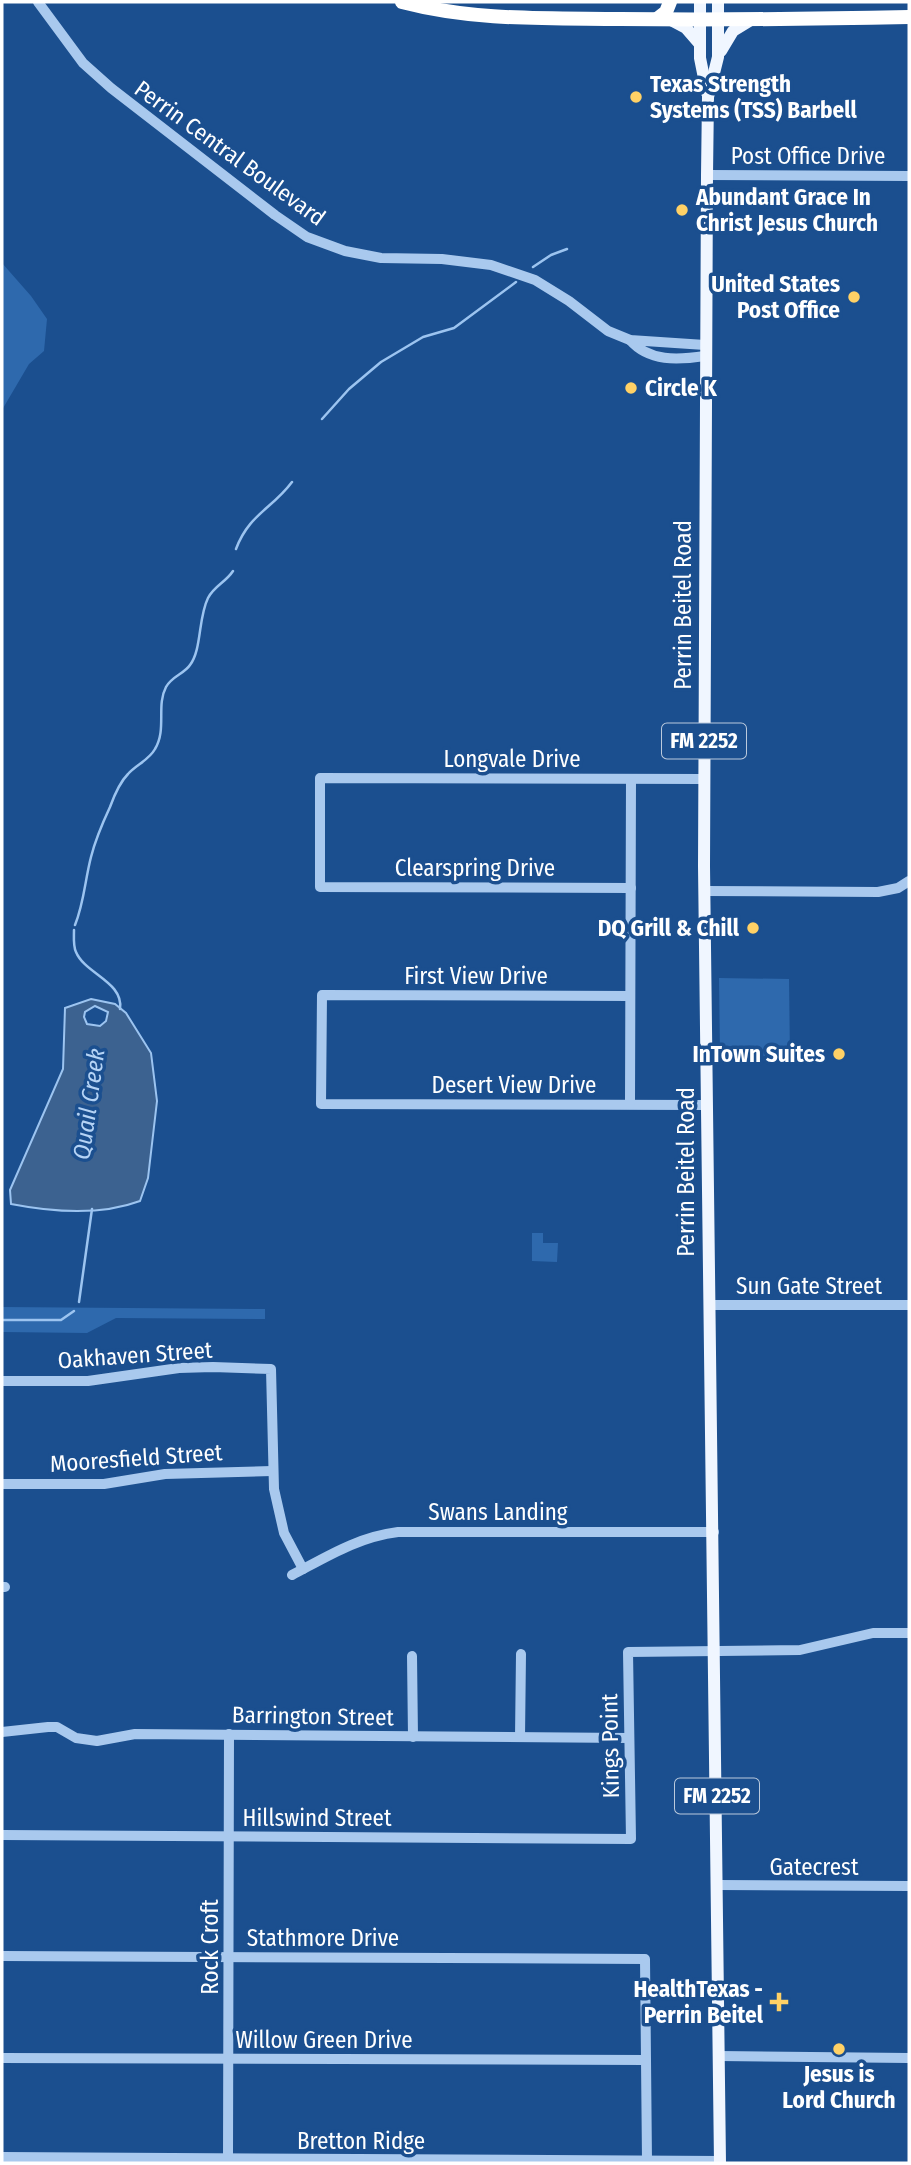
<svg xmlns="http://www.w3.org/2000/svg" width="911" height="2165" font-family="'Fira Sans Condensed',sans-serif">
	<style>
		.green { fill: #2e69ad }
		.water { fill: #3c6290; stroke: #9cc4f0; stroke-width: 2; fill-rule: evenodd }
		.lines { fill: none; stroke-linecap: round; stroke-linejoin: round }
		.stream { stroke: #9cc4f0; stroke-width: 2.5 }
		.minor { stroke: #a9c9ee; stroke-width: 10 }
		.major { stroke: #f0f6ff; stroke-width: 12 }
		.highway { stroke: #fff; stroke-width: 14 }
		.poi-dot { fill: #ffd166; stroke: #1b4f8f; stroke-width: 2.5 }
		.labels { text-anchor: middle; stroke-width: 7; stroke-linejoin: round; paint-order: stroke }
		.shield { fill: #1b4f8f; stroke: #bbcadd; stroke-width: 2 }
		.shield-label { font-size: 21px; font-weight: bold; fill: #fff }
		.poi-label { font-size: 23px; font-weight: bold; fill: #fff; stroke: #1b4f8f; text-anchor: end }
		.street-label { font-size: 23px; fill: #fff; stroke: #1b4f8f }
		.water-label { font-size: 24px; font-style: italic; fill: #b5d3f5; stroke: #1b4f8f }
	</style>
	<rect width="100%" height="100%" fill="#1b4f8f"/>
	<g class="green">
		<path d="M2,263L31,296L47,319L44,351L29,364L2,410Z"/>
		<path d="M719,978L789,979L790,1057L720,1055Z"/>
		<path d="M532,1233H543V1243H558L557,1262L532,1261Z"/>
		<path d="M2,1307L265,1309V1319L116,1318L87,1333L2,1332Z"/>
	</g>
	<path class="water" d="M91,999L115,1004L126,1013L151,1053L157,1101L148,1178L140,1201C100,1216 52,1212 11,1204L10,1190L63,1069L65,1008ZM95,1006L108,1012L106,1021L100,1026L87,1024L84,1017L85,1012Z"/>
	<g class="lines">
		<g class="stream">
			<path d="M533,267L551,255L567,249"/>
			<path d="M322,419L349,389L381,362L423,337L454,328L516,282"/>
			<path d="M236,549C249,514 272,509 292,482"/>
			<path d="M75,925C84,903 85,880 91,857C95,841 103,822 110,807C114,796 119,783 128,774C136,765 149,760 155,749C167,729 156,706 166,687C172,676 184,674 190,665C202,649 198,618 208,598C214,586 226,582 233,571"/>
			<path d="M74,930C74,937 73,946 76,952C85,974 124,982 120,1009"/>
			<path d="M79,1302L92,1209"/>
			<path d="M2,1320H61L74,1311"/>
		</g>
		<g class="minor">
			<path d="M38,2L83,63L111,88L275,215L307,237L345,251L381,258L442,259L491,265L535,280L569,301L608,331L630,340L705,345"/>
			<path d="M707,175L909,176"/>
			<path d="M630,340C649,362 678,360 705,356"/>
			<path d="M631,888L320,887V778L704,779"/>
			<path d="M705,891L878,892L898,888L909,881"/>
			<path d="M630,996L322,995L321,1104L707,1105"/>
			<path d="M630,1104L631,779"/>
			<path d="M709,1305H909"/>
			<path d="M2,1381H88L179,1368L213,1367L271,1369L274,1489L284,1533L303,1569"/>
			<path d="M2,1484H104L165,1474L272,1471"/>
			<path d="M292,1575C328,1556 358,1537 398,1532H714"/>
			<path d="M2,1587H5"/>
			<path d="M412,1656L413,1737"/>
			<path d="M2,1732L48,1727H57L76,1738L97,1741L135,1734L629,1738"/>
			<path d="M520,1737L521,1654"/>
			<path d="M2,1835L631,1839L628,1652L800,1650L873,1633H909"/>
			<path d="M718,1885L909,1886"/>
			<path d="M2,1956L645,1959L647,2161"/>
			<path d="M719,2056L909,2058"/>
			<path d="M2,2058L646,2060"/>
			<path d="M2,2157L720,2161"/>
			<path d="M228,2160L229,1734"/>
		</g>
		<g class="major">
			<path d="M700,2V58L707,93"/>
			<path d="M718,2V57L708,97L707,175L704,866L720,2163"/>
			<path d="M669,19L686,28L699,43"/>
			<path d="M721,51L733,31L751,20"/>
		</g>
		<g class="highway">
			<path d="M402,2C474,21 546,18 620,19C716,20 813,19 909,17"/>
			<path d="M657,19L666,12L670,2"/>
		</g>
	</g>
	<g class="poi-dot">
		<circle cx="636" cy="97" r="7"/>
		<circle cx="682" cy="210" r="7"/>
		<circle cx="854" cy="297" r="7"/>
		<circle cx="631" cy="388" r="7"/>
		<circle cx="753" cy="928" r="7"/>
		<circle cx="839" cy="1054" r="7"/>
		<path d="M775.5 1991.5h7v7h7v7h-7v7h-7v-7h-7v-7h7z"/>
		<circle cx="839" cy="2049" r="7"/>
	</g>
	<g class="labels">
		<g class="shield">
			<rect x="662" y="723.5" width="84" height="35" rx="5"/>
			<rect x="675" y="1778.5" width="84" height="35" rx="5"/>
		</g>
		<g class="shield-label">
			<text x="704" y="748">FM 2252</text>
			<text x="717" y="1803">FM 2252</text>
		</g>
		<g class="poi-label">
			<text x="650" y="92" text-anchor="start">Texas Strength<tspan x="650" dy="26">Systems (TSS) Barbell</tspan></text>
			<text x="696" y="205" text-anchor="start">Abundant Grace In<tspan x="696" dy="26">Christ Jesus Church</tspan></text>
			<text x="840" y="292">United States<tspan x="840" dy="26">Post Office</tspan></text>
			<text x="645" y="396" text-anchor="start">Circle K</text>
			<text x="739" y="936">DQ Grill &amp; Chill</text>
			<text x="825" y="1062">InTown Suites</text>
			<text x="763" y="1997">HealthTexas -<tspan x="763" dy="26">Perrin Beitel</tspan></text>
			<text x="839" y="2082" text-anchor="middle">Jesus is<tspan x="839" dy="26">Lord Church</tspan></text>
		</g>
		<g class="street-label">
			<text transform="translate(230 153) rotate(36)" y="8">Perrin Central Boulevard</text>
			<text x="808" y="164">Post Office Drive</text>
			<text transform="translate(683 605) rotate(-90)" y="8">Perrin Beitel Road</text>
			<text x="512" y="767">Longvale Drive</text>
			<text x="475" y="876">Clearspring Drive</text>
			<text x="476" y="984">First View Drive</text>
			<text x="514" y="1093">Desert View Drive</text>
			<text transform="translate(686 1172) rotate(-90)" y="8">Perrin Beitel Road</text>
			<text x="809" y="1294">Sun Gate Street</text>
			<text transform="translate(135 1355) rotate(-4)" y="8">Oakhaven Street</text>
			<text transform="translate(136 1458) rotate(-4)" y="8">Mooresfield Street</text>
			<text x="498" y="1520">Swans Landing</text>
			<text transform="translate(313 1716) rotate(1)" y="8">Barrington Street</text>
			<text transform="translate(610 1746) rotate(-91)" y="8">Kings Point</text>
			<text x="317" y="1826">Hillswind Street</text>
			<text x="814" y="1875">Gatecrest</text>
			<text x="323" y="1946">Stathmore Drive</text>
			<text transform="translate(210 1947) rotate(-90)" y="8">Rock Croft</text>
			<text x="324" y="2048">Willow Green Drive</text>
			<text x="361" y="2149">Bretton Ridge</text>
		</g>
		<g class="water-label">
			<text transform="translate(89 1104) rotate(-82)" y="8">Quail Creek</text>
		</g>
	</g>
	<rect width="911" height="2165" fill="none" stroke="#ffffff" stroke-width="7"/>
</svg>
